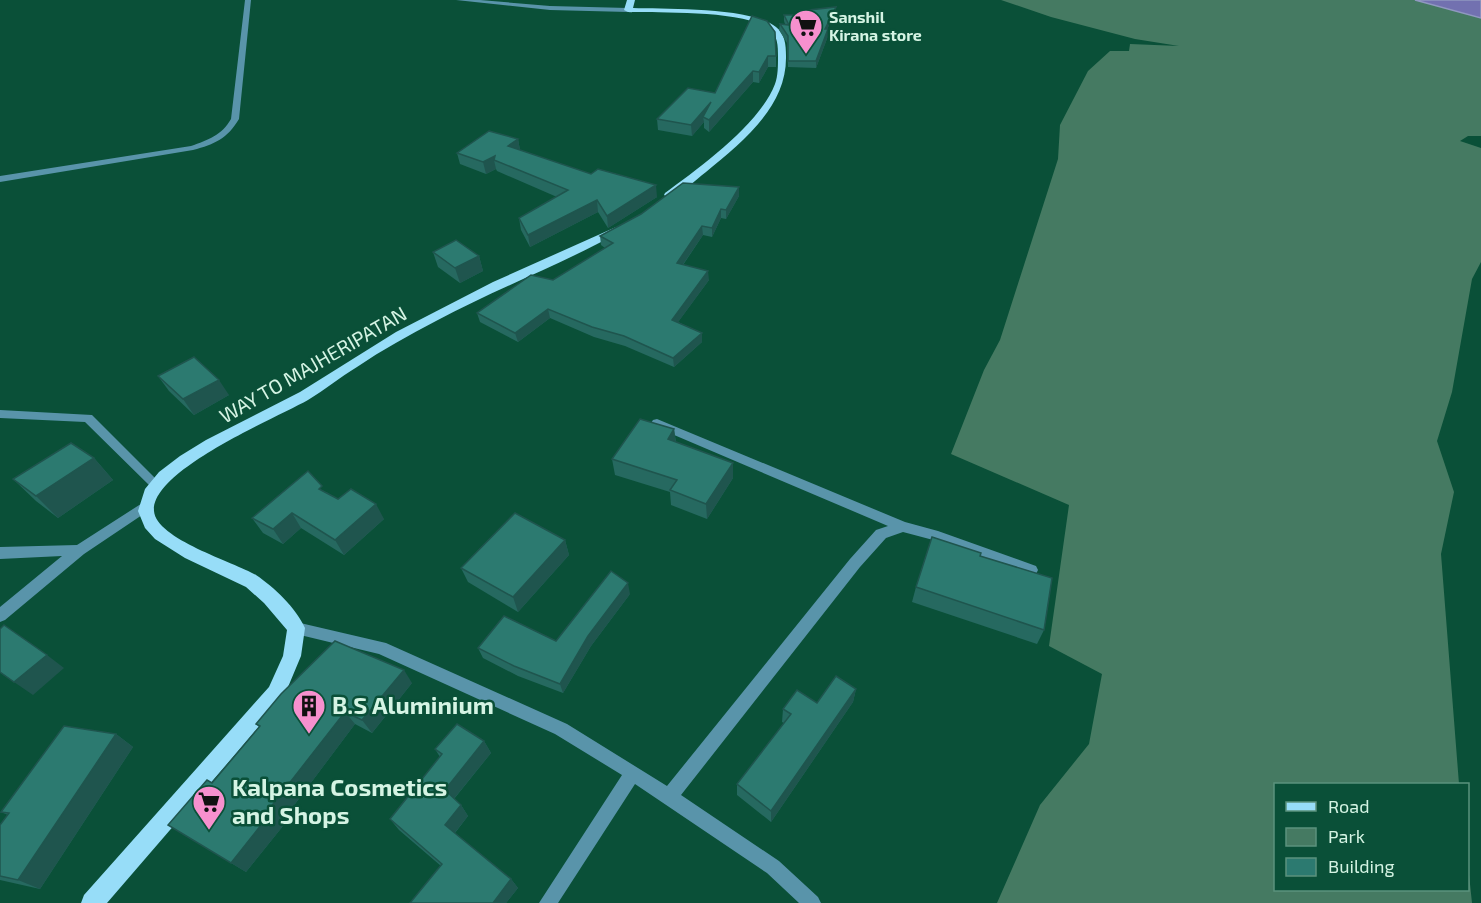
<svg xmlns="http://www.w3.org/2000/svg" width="1481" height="903" font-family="'Exo 2',sans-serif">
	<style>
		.green { fill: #457a62 }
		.water { fill: #7271b0; stroke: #9098c0; stroke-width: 1.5 }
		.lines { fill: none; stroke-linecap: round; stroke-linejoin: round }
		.service { fill: #5994aa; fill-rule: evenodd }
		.minor { fill: #5994aa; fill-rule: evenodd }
		.primary { fill: #97ddf8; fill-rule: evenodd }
		.wall { fill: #266960 }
		.shaded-wall { fill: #1f554e }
		.building { fill: #2c7a70; stroke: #1f554e; stroke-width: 1.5 }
		.labels { text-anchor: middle; stroke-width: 5; stroke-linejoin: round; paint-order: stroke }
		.far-poi-label { font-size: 16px; font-weight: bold; fill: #d5f4e4; stroke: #0a5038; text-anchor: start }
		.street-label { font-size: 20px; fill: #d5f4e4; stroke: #0a5038 }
		.near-poi-label { font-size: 24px; font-weight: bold; fill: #d5f4e4; stroke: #0a5038; text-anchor: start }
	</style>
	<rect width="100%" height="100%" fill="#0a5038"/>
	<path class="green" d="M1001,0H1481V136H1468L1460,141L1481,148V262L1472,279L1452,392L1437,441L1454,492L1441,554L1459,784H1276V890H1468V865L1472,903H997L1040,805L1089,744L1102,674L1049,646L1069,505L951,454L984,370L1000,340L1058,159L1060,125L1088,71L1110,51H1129L1130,44L1179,46L1135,39L1051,17Z"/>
	<path class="water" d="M1415,0H1481V18Z"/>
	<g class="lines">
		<path class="service" d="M245,0H251L239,119C227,139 215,144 193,150L0,182V176L191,146C208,140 222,135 231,119Z"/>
		<g class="minor">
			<path d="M456,0H480L550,6L628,8L631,10L628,12L550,10Z"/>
			<path d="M0,410L92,415L161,484L159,487H151L85,422L0,418Z"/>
			<path d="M657,419L905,522L938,531L1036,566L1038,570L1036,574L1031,576L937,541L903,532L886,538L860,567L681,795L779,861L818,897L821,903H799L767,873L635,784L558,903H539L622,775L555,734L379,654L296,634L291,632L289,628L291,624L296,622L386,643L567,724L667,786L850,559L876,530L888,526L653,426L651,423L653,420Z"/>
			<path d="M147,500L151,501L153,505L151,509L84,554L5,620L0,622V607L62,556L0,559V547L77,545Z"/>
		</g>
		<g class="primary">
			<path d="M627,0H635L633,8C665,9 752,7 776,27C785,34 786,45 786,56C787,107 742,142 706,172C695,180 682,194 669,198L664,195L665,193C699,168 760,124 775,84C778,76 778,66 778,57C778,46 778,35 768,28C740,10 663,13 628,12L624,10Z"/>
			<path d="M616,227L622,230L620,232C560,265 496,289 436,321C409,335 382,350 357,367C340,377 325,390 308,400C276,418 151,470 154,511C156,539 234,562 256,575C274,587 296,608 305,628L301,656L283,699L107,903H81L84,895L269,687L283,656L287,630L264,603L246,587L185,558L155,539L145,528L138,511L145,489L159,472L180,456L206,440L300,392L396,332L493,282Z"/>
		</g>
	</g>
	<g class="wall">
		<path d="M836,7L835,13L827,29L828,36L816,68L788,67L787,43L779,30L780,24H785L784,21V15H800Z"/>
		<path d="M752,16L776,56V67H768L759,83L753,82L709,132L704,128V122L692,136L658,130L657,119L715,93Z"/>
		<path d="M518,139L520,150L657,197L608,228L598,212L530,247L521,230L519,218L557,197L497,171L496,169L486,174L460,164L457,153Z"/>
		<path d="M739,187V196L726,219L721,218L712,237L703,235L683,265L709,280L678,322L702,333V342L674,367L625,346L594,337L550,318L518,342L480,322L477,313L553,280L605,248L601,245L600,236Z"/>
		<path d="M433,252L479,256L483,271L460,283L438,267Z"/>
		<path d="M158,376L229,395L194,415L169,391Z"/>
		<path d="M674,429L676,442L733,478L707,519L671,505L670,492L615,475L612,459Z"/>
		<path d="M94,458L113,480L58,518L36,501L13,479Z"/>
		<path d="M326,492L338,499L384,519L344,555L301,528L283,544L263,533L252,518Z"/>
		<path d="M565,540L569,555L518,612L468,582L461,568Z"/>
		<path d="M980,556L1044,630L1037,644L912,602L916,587Z"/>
		<path d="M630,594L591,646L563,693L518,676L483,658L478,648L556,641Z"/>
		<path d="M412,683L372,733L355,724L280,824L283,826L246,872L185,835L212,783L259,727L256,724Z"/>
		<path d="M856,689L853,702L771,822L737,795V784L784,723L782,722L783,709L817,703Z"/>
		<path d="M116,734L133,747L40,889L0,880V825L8,815L1,812Z"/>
		<path d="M484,741L491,753L454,799L461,805L468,816L455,833L511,879L518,888L506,903H410L441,866L399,830L390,819L440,757L435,749Z"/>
	</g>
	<g class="shaded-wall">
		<path d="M836,7L835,13L824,36L825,29Z"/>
		<path d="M828,29V36L816,68V61Z"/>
		<path d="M768,56V67L759,83V72Z"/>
		<path d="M753,71V82L709,132V120Z"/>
		<path d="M711,102L703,117L704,122L692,136L691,125Z"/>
		<path d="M518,139L520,150L508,146Z"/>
		<path d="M495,156L494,160L496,169L486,174L483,162Z"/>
		<path d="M656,185L657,197L608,228L607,216Z"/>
		<path d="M739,187V196L726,219V210Z"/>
		<path d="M597,200L598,212L530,247L528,235Z"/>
		<path d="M721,209V218L712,237V228Z"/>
		<path d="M702,226L703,235L677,273V263Z"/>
		<path d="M479,256L483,271L460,283L455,268Z"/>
		<path d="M708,271L709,280L673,329L672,320Z"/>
		<path d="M548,309L550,318L518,342L515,333Z"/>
		<path d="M702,333V342L674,367L673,358Z"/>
		<path d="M219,380L229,395L194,415L183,399Z"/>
		<path d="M674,429L676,444L668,439Z"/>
		<path d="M94,458L113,480L58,518L36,496Z"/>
		<path d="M733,463V478L707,519L706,504Z"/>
		<path d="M376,504L384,519L344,555L335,540Z"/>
		<path d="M292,513L301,528L283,544L273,529Z"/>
		<path d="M565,540L569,555L518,612L513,597Z"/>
		<path d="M628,583L630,594L591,646L563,693L560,684L588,636Z"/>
		<path d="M47,655L64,668L33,695L14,682Z"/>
		<path d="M404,670L412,683L372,733L362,720Z"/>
		<path d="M856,689L853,702L771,822V811Z"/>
		<path d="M345,712L355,724L280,824L283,826L246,872L231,863L266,813Z"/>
		<path d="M116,734L133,747L40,889L18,880Z"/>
		<path d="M484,741L491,753L452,801L445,790Z"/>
		<path d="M461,805L468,816L453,835L445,825Z"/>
		<path d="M511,879L518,888L506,903H493Z"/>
	</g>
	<g class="building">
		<path d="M836,7L825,29H828L816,61H788V36L780,24L789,25L784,15H800V11Z"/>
		<path d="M752,16L767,21L775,32L776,56H768L759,72L753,71L709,120L703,117L711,102L691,125L657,119L688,88L715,93Z"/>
		<path d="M489,131L518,139L508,146L591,174L598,169L656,185L607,216L597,200L528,235L519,218L568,190L494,160L495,156L483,162L457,153Z"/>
		<path d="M683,183L739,187L726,210L721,209L712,228L702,226L677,263L708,271L672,320L702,333L673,358L624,336L592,327L548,309L515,333L477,313L531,275L553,280L613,243L600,236L641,214Z"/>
		<path d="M456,240L479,256L455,268L433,252Z"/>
		<path d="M194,357L219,380L183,399L158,376Z"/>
		<path d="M640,419L674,429L668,439L733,463L706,504L670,490L677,480L612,459Z"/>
		<path d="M71,443L94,458L36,496L13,479Z"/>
		<path d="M308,471L322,486L319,489L338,499L351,489L376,504L335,540L292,513L273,529L252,518Z"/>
		<path d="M515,513L565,540L513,597L461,568Z"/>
		<path d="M932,537L981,553L980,556L1052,578L1044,630L916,587Z"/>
		<path d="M611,571L628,583L588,636L560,684L514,666L478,648L504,616L556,641Z"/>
		<path d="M4,625L47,655L14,682L0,672V629Z"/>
		<path d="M335,641L404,670L362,720L345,712L266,813L269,815L231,863L168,825L207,780L212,783L260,726L256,724L281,694Z"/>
		<path d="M836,676L856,689L771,811L737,784L791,714L783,709L797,690L817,703Z"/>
		<path d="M457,724L484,741L445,790L461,805L445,825L511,879L493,903H410L442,864L390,819L442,754L435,749Z"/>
		<path d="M64,726L116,734L18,880L0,876V825L9,813L1,812Z"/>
	</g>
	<defs>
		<g id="supermarket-pin" transform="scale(1.725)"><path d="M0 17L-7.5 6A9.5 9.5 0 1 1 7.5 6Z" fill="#f790ce" stroke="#0a5038"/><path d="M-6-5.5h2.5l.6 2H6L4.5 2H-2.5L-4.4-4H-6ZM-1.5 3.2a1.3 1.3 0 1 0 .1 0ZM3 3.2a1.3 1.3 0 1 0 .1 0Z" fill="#111"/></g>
		<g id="building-pin" transform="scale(1.725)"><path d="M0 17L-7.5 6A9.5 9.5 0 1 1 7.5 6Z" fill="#f790ce" stroke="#0a5038"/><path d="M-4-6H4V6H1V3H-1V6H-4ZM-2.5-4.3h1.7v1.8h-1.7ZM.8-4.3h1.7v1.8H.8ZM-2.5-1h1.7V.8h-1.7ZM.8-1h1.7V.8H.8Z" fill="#111"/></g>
	</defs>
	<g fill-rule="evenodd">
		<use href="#supermarket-pin" x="806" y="26"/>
		<use href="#building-pin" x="309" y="706"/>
		<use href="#supermarket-pin" x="209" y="802"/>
	</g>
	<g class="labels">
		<g class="far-poi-label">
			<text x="829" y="23">Sanshil<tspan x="829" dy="18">Kirana store</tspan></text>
		</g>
		<g class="street-label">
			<text transform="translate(313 365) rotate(-30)" y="7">WAY TO MAJHERIPATAN</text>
		</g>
		<g class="near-poi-label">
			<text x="332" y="714">B.S Aluminium</text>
			<text x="232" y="796">Kalpana Cosmetics<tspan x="232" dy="28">and Shops</tspan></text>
		</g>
	</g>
	<rect x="1274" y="783" width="195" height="108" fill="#0a5038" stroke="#5b927d" stroke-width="1.5"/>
	<rect x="1286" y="802" width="30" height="9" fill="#97ddf8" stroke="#5b927d" stroke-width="1.5"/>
	<text x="1328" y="813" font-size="18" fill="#d5f4e4">Road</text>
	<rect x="1286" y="828" width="30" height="18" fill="#457a62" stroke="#5b927d" stroke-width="1.5"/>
	<text x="1328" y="843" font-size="18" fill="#d5f4e4">Park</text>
	<rect x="1286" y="858" width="30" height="18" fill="#2c7a70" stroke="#5b927d" stroke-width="1.5"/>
	<text x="1328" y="873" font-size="18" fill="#d5f4e4">Building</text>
</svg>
